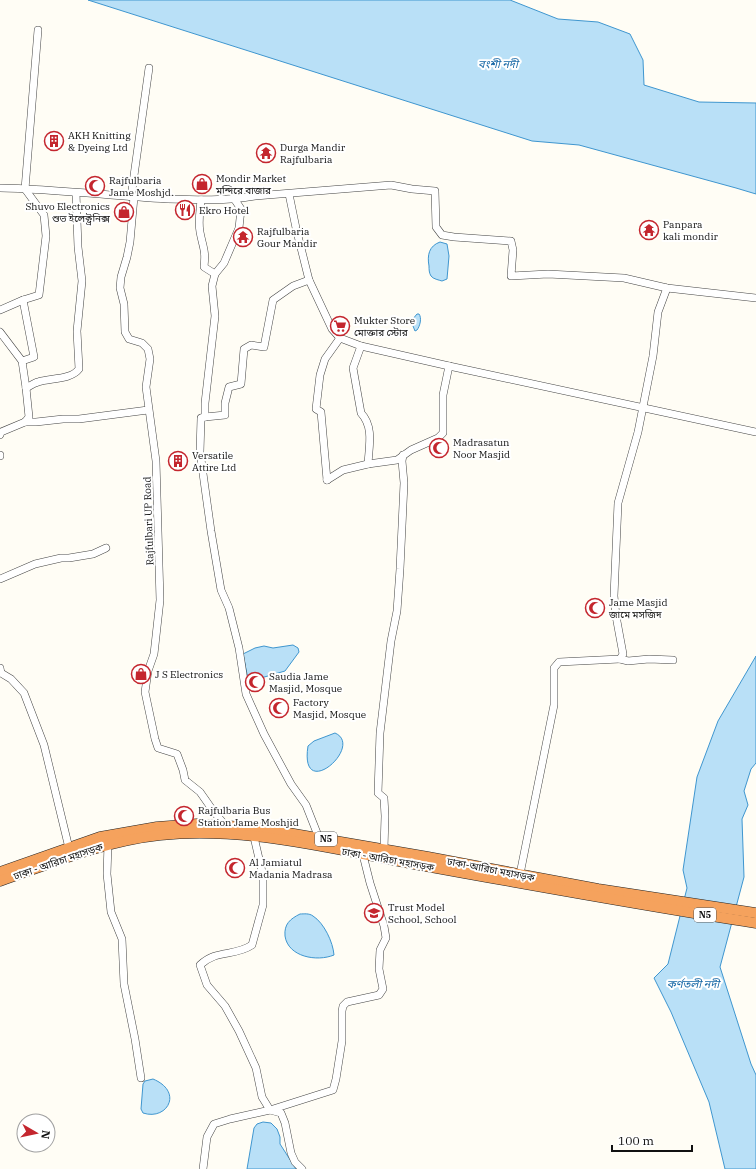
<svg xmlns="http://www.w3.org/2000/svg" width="756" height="1169" font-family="'IBM Plex Serif','Noto Sans Bengali',serif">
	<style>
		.water { fill: #b9e0f7; stroke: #3f96cf }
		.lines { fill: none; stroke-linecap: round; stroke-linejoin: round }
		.minor-casing { stroke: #444; stroke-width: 8 }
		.highway-casing { stroke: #222; stroke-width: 11 }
		.minor { stroke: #fff; stroke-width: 7 }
		.highway { stroke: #f5a25d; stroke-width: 10 }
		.labels { text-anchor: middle; stroke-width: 4; stroke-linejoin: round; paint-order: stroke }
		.shield { fill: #fff; stroke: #585858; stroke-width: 1 }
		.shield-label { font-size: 9px; font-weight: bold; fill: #111 }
		.poi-label { font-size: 10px; fill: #111; stroke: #fff; text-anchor: start }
		.street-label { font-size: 10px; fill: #111; stroke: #fff }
		.water-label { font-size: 11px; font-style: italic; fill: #1768a6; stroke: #fff }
	</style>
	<rect width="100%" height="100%" fill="#fffdf5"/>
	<g class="water">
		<path d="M88,0H510L558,19L598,22L630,34L643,60L644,85L699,102L756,103V194L736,188L579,145L532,141Z"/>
		<path d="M440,242L447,244L449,256L447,279L442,281C439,280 433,279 431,276C429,273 429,269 429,266C427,255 429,246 440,242Z"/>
		<path d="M417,314H419C422,318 420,326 417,330L415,331L413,326L412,320Z"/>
		<path d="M293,645L298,648L299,652L285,671L254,680H250L247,674L243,654L255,648L264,646L273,648Z"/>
		<path d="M756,656V763L751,769L744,791L748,805L742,819L744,877L720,967L751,1064L756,1075V1169H725L709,1102L671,1012L654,978L668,964L687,888L683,870L697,777L718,721Z"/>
		<path d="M335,733C365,746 299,804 308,746L314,741Z"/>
		<path d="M300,914C304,914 309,913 313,916C324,923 333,942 334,955C317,962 288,957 285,936C284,924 290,919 300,914Z"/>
		<path d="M153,1079C184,1092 167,1121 143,1113L141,1109L143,1084L145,1081Z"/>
		<path d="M263,1122L271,1123L277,1129L280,1137V1144L296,1169H247L254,1128L257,1124Z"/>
	</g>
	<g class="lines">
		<g class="minor-casing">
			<g id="minor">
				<path d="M0,188C56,189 111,196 167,199C197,200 226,201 255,196L391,185L412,189L435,191L436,227L442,235L454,237L511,241L513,250L511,276L548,274L624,278L667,288L756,298"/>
				<path d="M289,194L296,228L309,280L332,329L340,338L361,346L449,366L756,432"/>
				<path d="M131,197L149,68"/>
				<path d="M134,197L130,242L127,257L121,277L120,288L124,304L125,332L129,339L142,343L148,349L150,359L146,387L156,461L160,600L154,654L148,671L145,692L155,739L158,748L177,754L183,770L185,780L200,792L214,812L226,826"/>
				<path d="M201,200C200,211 198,222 200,232C203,248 206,250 204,267L215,274"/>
				<path d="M309,280L293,286L273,300L264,347L251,345L244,349L241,384L229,387L225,403V415L205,417L201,418L200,452L211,531L221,590L229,608L239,648L246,694L264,734L291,784L306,805L319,838"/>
				<path d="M23,300L39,295L46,236L44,215L25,189L38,30"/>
				<path d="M0,310L23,300L34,357L22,361"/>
				<path d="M0,332L22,361L26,388L29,417L25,422L1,432L0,435"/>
				<path d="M361,346L353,368L361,413C374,427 369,446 368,464"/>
				<path d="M26,388C30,386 34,383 38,382C50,378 71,380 79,369L77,331L82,281L78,247L76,193"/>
				<path d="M205,417V403L215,316L212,286L215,274L224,263L239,228L241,209L235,200"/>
				<path d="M25,422H36L63,419H79L148,410"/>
				<path d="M0,455V456"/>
				<path d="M327,480L343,470L368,464L397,460L411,450L438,438L443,433V395L449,366"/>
				<path d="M327,480L321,412L316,409L320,375L325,359L340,338"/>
				<path d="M0,579L35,564L61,558H69L93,554L106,548"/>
				<path d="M620,659L628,661L649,659L673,660"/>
				<path d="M0,668L1,673L11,679L24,693L44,745L69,848"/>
				<path d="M254,837L263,876V905L252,945C234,957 217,949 200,965L207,985L225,1006L239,1031L256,1068L262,1097L270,1110L281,1113L285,1123L291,1153L295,1162L302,1169"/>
				<path d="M108,844L107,874L111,912L122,939L124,984L135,1039L141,1078"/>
				<path d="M384,849L385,816L384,798L378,793L380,733L391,641L397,611L400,569L404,483L402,461L403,455"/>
				<path d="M520,874L554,705V668L559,662L620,659L623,654L616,616L614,596L618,503L638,432L653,356L658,312L667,288"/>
				<path d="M203,1169L207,1137L214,1124L230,1119L270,1110L333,1090L336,1079L342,1041V1011L343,1006L347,1002L379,995L383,989L379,969L380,950L386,938L384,926L370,883L363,855"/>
			</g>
		</g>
		<g class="highway-casing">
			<g id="highway">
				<path d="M0,872L100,837L157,827L197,824L259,828L428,857L598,889L756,913"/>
				<path d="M0,881C52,863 104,841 160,835C242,826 328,848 409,863C524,884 640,905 756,923"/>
			</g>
		</g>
		<use href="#minor" class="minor"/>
		<use href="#highway" class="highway"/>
	</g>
	<defs>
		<g id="building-ring" transform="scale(1)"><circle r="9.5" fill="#fff" stroke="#c4262e" stroke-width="1.5"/><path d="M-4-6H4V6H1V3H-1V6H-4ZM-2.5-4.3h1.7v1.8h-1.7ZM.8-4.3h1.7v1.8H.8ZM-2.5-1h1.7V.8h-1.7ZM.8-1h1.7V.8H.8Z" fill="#c4262e"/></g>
		<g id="temple-ring" transform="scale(1)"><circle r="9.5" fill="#fff" stroke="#c4262e" stroke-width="1.5"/><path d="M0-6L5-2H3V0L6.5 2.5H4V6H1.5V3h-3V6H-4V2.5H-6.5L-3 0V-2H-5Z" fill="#c4262e"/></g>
		<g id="shop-ring" transform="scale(1)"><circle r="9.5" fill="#fff" stroke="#c4262e" stroke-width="1.5"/><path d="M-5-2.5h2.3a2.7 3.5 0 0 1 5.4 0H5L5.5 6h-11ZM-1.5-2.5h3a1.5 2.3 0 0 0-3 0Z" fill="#c4262e"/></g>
		<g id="mosque-ring" transform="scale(1)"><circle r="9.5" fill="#fff" stroke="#c4262e" stroke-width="1.5"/><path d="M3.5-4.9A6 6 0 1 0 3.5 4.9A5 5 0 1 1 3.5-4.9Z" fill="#c4262e"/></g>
		<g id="restaurant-ring" transform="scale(1)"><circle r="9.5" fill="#fff" stroke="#c4262e" stroke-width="1.5"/><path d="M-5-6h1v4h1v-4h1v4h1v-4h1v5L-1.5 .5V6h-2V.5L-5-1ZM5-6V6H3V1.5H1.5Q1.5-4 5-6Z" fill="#c4262e"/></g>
		<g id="supermarket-ring" transform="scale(1)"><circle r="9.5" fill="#fff" stroke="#c4262e" stroke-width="1.5"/><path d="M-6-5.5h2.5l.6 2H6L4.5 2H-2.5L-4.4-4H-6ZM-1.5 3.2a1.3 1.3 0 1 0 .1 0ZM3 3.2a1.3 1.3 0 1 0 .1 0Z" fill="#c4262e"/></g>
		<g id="school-ring" transform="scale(1)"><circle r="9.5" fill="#fff" stroke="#c4262e" stroke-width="1.5"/><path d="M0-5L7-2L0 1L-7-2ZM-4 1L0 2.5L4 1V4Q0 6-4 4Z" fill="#c4262e"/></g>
	</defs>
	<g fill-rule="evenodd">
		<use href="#building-ring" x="54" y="141"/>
		<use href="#temple-ring" x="266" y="153"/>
		<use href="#shop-ring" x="202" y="184"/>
		<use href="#mosque-ring" x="95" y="186"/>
		<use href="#restaurant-ring" x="185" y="210"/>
		<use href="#shop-ring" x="124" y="212"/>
		<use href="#temple-ring" x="649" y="230"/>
		<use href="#temple-ring" x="243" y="237"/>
		<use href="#supermarket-ring" x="340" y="326"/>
		<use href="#mosque-ring" x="439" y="448"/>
		<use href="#building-ring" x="178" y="461"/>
		<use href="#mosque-ring" x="595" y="608"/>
		<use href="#shop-ring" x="141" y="674"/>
		<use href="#mosque-ring" x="255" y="682"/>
		<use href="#mosque-ring" x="279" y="708"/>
		<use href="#mosque-ring" x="184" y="816"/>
		<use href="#mosque-ring" x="235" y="868"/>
		<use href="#school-ring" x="374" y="913"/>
	</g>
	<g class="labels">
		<g class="shield">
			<rect x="315" y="832" width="22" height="14" rx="3"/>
			<rect x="694" y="908" width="22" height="14" rx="3"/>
		</g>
		<g class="shield-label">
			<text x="326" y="842">N5</text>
			<text x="705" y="918">N5</text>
		</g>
		<g class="poi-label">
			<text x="68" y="139">AKH Knitting<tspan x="68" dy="12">&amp; Dyeing Ltd</tspan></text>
			<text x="280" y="151">Durga Mandir<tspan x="280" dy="12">Rajfulbaria</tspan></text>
			<text x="216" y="182">Mondir Market<tspan x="216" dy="12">মন্দিরে বাজার</tspan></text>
			<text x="109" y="184">Rajfulbaria<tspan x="109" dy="12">Jame Moshjd.</tspan></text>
			<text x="110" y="210" text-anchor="end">Shuvo Electronics<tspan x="110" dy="12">শুভ ইলেক্ট্রনিক্স</tspan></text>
			<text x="199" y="214">Ekro Hotel</text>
			<text x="663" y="228">Panpara<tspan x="663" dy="12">kali mondir</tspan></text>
			<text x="257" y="235">Rajfulbaria<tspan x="257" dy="12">Gour Mandir</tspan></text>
			<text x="354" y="324">Mukter Store<tspan x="354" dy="12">মোক্তার স্টোর</tspan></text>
			<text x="453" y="446">Madrasatun<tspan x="453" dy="12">Noor Masjid</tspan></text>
			<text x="192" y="459">Versatile<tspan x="192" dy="12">Attire Ltd</tspan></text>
			<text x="609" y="606">Jame Masjid<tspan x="609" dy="12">জামে মসজিদ</tspan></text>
			<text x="155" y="678">J S Electronics</text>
			<text x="269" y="680">Saudia Jame<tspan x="269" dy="12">Masjid, Mosque</tspan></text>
			<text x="293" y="706">Factory<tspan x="293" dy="12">Masjid, Mosque</tspan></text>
			<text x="198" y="814">Rajfulbaria Bus<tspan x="198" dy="12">Station Jame Moshjid</tspan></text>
			<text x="249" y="866">Al Jamiatul<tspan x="249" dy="12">Madania Madrasa</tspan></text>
			<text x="388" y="911">Trust Model<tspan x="388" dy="12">School, School</tspan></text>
		</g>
		<g class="street-label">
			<text transform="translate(148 521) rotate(-92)" y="4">Rajfulbari UP Road</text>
			<text transform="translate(388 859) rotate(10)" y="4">ঢাকা - আরিচা মহাসড়ক</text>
			<text transform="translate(58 861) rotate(-19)" y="4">ঢাকা - আরিচা মহাসড়ক</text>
			<text transform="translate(491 869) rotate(11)" y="4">ঢাকা-আরিচা মহাসড়ক</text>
		</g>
		<g class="water-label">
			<text x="498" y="68">বংশী নদী</text>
			<text x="693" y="988">কর্ণতলী নদী</text>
		</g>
	</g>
	<g transform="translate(36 1133) rotate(99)"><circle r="19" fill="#ffffff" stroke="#a0a0a0"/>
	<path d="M0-3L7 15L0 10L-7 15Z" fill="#c4262e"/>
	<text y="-6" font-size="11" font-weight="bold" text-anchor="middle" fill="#111111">N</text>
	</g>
	<path d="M612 1145v6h80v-6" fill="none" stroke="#111111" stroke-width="2"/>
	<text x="618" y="1145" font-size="12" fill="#111111" stroke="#ffffff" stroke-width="3" paint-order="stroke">100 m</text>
</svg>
